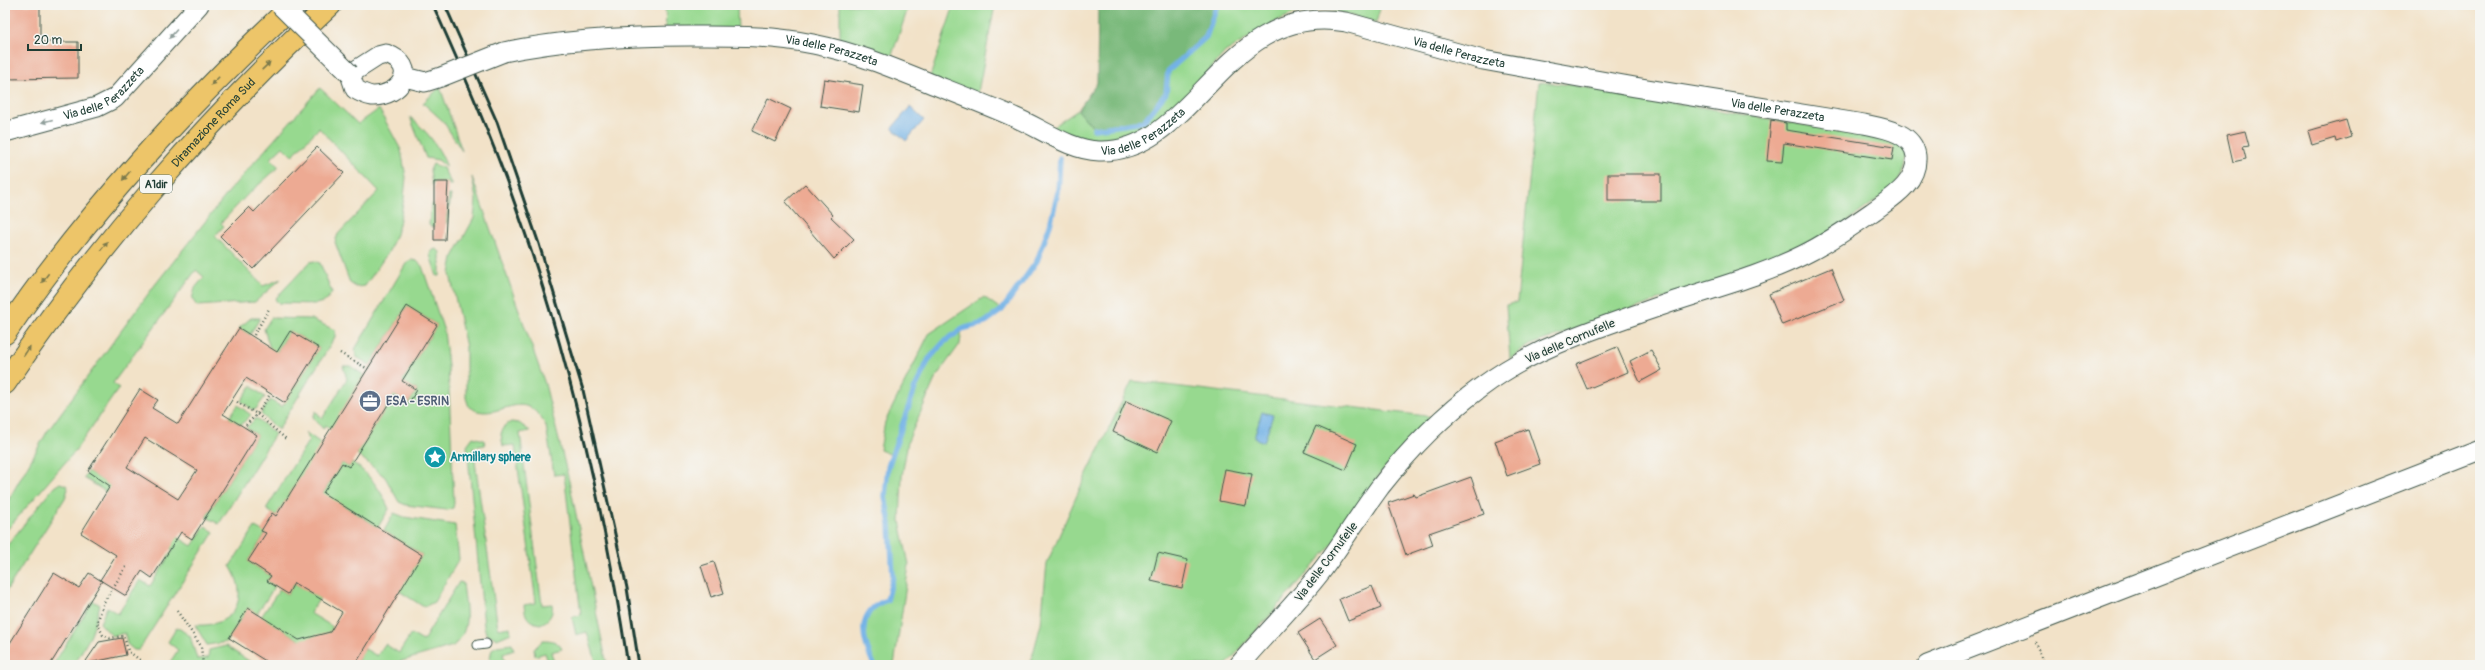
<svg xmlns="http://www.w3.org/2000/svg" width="2485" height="670" font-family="Pangolin,sans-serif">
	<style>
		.green { fill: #97d98f; stroke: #5b8b62 }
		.forest { fill: #79b97a; stroke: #4c7b57 }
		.water { fill: #73b2e6; stroke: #49788d }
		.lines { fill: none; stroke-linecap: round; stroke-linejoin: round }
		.stream { stroke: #73b2e6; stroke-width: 5.5 }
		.building { fill: #edaa93; fill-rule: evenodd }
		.lane-casing { stroke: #3f564a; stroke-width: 11 }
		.street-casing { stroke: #3f564a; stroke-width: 21 }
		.highway-casing { stroke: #3f564a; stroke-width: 24 }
		.path { stroke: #3f564a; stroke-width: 2.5; stroke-dasharray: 1 3; stroke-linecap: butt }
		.lane { stroke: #fff; stroke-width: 9 }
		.street { stroke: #fff; stroke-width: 19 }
		.highway { stroke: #edc569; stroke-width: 22 }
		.rail { stroke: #1f3d34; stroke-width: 3 }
		.street-bridge-casing { stroke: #3f564a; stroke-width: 21; stroke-linecap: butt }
		.street-bridge { stroke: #fff; stroke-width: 19 }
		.oneway { fill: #8f9e9a }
		.oneway2 { fill: #7c7a4c }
		.labels { text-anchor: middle; stroke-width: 3; stroke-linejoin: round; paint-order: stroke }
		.shield { fill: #f6f6f2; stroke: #60746d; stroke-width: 1 }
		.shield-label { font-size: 11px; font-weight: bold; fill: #1f3d34 }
		.street-label { font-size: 12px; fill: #1f3d34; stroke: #f6f6f2 }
		.service-label { font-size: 12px; font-weight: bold; fill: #4e5e75; stroke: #f6f6f2; text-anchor: start }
		.culture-label { font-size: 12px; font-weight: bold; fill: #0d838f; stroke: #f6f6f2; text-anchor: start }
	</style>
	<rect width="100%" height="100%" fill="#f6f6f2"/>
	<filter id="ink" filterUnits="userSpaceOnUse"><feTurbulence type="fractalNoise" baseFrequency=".025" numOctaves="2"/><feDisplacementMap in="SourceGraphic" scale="8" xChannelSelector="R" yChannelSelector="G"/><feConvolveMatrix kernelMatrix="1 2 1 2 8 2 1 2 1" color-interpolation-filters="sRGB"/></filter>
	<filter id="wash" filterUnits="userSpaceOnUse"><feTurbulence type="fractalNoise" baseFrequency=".012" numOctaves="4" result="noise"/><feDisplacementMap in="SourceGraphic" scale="16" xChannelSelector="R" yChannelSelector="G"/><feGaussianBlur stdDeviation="0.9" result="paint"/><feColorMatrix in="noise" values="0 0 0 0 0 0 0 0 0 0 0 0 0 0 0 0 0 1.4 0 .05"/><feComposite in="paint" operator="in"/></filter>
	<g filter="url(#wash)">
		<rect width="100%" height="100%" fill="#f2e2c8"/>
		<g class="green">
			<path d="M665,5H737L738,32L666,31Z"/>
			<path d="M840,5H909L890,61L840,42Z"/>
			<path d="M954,5H995L977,97L930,77Z"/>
			<path d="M1217,5H1381L1376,23L1321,7H1308L1279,20L1225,52L1199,83L1144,133L1091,146L1050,129L1078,110L1094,129L1166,93L1168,71L1206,37Z"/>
			<path d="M1539,82L1571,85L1892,140L1905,148C1909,164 1902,173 1894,187L1797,259L1656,301L1530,345L1510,359L1506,305L1517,302Z"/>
			<path d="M440,87L462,151L443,121L423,103Z"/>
			<path d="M320,88L358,124L379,109L401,150L406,177L404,198L398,229L389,251L365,286L356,287L350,283L335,242L338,234L379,191L319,128L292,156L283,147L270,159L279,167L247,195L221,223L224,226L215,236L263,286L281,279L255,302L197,306L192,299L195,288L204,277L196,270L113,383L119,388L75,451L5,532V506L47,432L154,286L235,184Z"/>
			<path d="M410,117C428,132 438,145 447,167L438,160L426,158Z"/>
			<path d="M433,164L443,168L452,185H449V182H434L432,185L430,170Z"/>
			<path d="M472,177L545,384L570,485L607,665H597L587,632L576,635L572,617L581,615L564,474L554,475L546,426C522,381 498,426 469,407L466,398V347L450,274L453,257L474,218L476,200Z"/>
			<path d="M449,195H451L447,223L432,227L429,225L431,205L435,204V216H447Z"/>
			<path d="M436,249L440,252V276H437L430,255L431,251Z"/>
			<path d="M411,260L417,261L422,266L444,331L448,366L454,503L453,508L447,510L406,505L399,502L385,477L357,454L394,395L408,404L417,390L402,381L437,325L407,306L370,365L355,356L357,354L354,351L407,262Z"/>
			<path d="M315,261L320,263L332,292L326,301L316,304L278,303L275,299L310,262Z"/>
			<path d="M984,297L1002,310L984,323L962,329L960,344L936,377L908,441L902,476L900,521L909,565L894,665H874C863,640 854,613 887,600L893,577L890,524L885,496L888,467L892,455L880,450L885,422L929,334Z"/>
			<path d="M251,318H260L250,335L239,328Z"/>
			<path d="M271,318L311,319L335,330V337L278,430L261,414L270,400L282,407L319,348L290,331L273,358L264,329Z"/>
			<path d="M343,366H350L364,375L331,429L325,425L323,429L313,417L316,411L322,419L347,379Z"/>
			<path d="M1132,381L1435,417L1413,435L1379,475L1346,529L1226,665H1030L1041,624L1047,563L1081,486Z"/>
			<path d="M251,386L265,397L256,409L253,410L241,401Z"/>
			<path d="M238,405L251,415L241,425L229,418Z"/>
			<path d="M255,419H258L275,434L219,524L206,517L257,435L246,428Z"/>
			<path d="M511,422L519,423L530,431L520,433L542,605L552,604C554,614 549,621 540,624C528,622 525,617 524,605L536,603L515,445L503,446L501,434L504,426Z"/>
			<path d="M305,432L322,444L276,516L266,509L309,440Z"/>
			<path d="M473,437L484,440L485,445L473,447L498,629L510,627L511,633L497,639L486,633L484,626L467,445Z"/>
			<path d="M352,462C370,475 380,488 389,509L378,527L341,504L313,509L342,463L349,467Z"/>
			<path d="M88,471L138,504L116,498L84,478Z"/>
			<path d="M60,483L66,485L68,489L65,498L5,593V548L54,487Z"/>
			<path d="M394,513L404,517L455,525L459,559L434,602L424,607L399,591L422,555L384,531Z"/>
			<path d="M160,526L192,546L205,526L214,532L139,650H134L127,644L125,633L112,636L100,623L107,607L118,614L140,580L150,586L173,550L153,537Z"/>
			<path d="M255,527L266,533L248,561L271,576L267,581L275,586L257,614L248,608L227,642L207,645L195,625C234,628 251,598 230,566Z"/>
			<path d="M459,582L463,583C465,606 473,630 453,646L388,665H355L365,649L377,656L385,644L399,653L411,634L423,641Z"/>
			<path d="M294,583L320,598L310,613L333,627L319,649L299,640L261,617L280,589L288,594Z"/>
			<path d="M93,601L100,605L91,635L74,665H53Z"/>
			<path d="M177,627L190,636L197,659L208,658L209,650L226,646L255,665H168L178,650L168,642Z"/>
			<path d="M543,640C552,640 558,641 562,649L551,652L555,665H549L545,653L535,656L534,649Z"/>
			<path d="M512,644L514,650L503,654L506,665H492L490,658L492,649L497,646Z"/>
		</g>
		<path class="forest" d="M1098,5H1217L1206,37L1168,70L1166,93L1143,122L1094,129L1078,110L1097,83Z"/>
		<g class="water">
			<path d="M910,107L924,120L906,141L892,128Z"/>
			<path d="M1262,412L1273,415L1264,442L1254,438Z"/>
		</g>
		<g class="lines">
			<g class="stream">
				<path d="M1094,129L1143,122L1166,93L1168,71L1206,37L1217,5"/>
				<path d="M874,665C863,641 854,612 887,600L893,577L890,524L885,496L888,467L915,388L929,359L944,342L962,329L984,323L1002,310L1037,261L1050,225L1058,192L1060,158"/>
			</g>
		</g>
		<g id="blocks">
			<g class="building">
				<path d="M5,5H40V42H78V78L5,79Z"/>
				<path d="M824,79L863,85L859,112L820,106Z"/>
				<path d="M768,98L791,109L775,142L752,131Z"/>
				<path d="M1771,120L1786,123V130L1894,147L1892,160L1784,143L1782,162L1767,161Z"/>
				<path d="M2346,120L2351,137L2336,142L2335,138L2312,145L2308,131Z"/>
				<path d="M2245,131L2249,146L2243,147L2246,159L2233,162L2227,135Z"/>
				<path d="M317,147L344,173L253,269L220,236L249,207L254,212Z"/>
				<rect x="1608" y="174" width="53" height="27"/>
				<path d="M434,182H448L445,240H434Z"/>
				<path d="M805,184L833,215L831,217L854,239L834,259L785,202Z"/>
				<path d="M1831,268L1844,300L1782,325L1769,294Z"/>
				<path d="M407,306L437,325L402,381L417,390L408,404L394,395L349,467L342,463L323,493L422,555L355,665H272L229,638L248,608L299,640L330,632L342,612L294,583L288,594L267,581L271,576L248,561L266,533L261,531L272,513L276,516Z"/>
				<path d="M239,328L277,352L290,331L319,348L285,403L246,378L223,414L257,435L192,539L181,532L152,578L142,571L126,596L100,580L102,581L50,665H5V651L54,573L79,588L89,573L100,580L116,555L81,533L110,486L88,471L140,389L158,400L152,408L178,424ZM145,438L197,470L178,499L127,467Z"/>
				<path d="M1617,347L1628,372L1587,389L1576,364Z"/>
				<path d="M1651,350L1662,370L1640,382L1630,361Z"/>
				<path d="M1126,401L1171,421L1157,452L1113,432Z"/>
				<path d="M1316,426L1357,444L1346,470L1304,452Z"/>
				<path d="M1528,429L1540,464L1507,476L1495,441Z"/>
				<path d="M1225,469L1252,474L1246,506L1219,501Z"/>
				<path d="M1471,477L1484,514L1429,533L1433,545L1406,555L1388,503L1414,494L1416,497Z"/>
				<path d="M1158,553L1188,560L1182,588L1151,581Z"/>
				<path d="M714,562L724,593L711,597L701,566Z"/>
				<path d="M1372,586L1381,608L1348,621L1339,599Z"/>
				<path d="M1320,619L1337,645L1315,659L1298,633Z"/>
				<path d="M122,638L126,655L84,664L99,642Z"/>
			</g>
		</g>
	</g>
	<g filter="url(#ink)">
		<use href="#blocks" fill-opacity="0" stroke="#3f564a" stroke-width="1"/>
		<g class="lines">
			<g class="lane-casing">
				<path id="lane" d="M478,645L486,644"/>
			</g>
			<g class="street-casing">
				<g id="street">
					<path id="s1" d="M504,52C565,39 628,36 690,36C731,36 772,35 813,44C854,52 891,67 930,83C958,94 987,105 1014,117C1041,128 1069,150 1099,151C1196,154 1224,0 1346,22L1483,60L1635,87L1864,124C1883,128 1913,132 1916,156C1918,182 1893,197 1875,210C1852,226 1828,243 1803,255C1761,276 1714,288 1669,303C1635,315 1601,326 1567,340C1536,352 1507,368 1480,388C1442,416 1409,450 1380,487C1360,514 1343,542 1323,569C1297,603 1267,632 1239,665"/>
					<path d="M386,54C421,66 400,97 372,96C367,95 360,92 355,89L350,74L378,56Z"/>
					<path d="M405,77L425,82L441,77"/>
					<path id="s2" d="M5,132L97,107L115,98L199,5"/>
					<path d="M1927,665L2480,450"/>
				</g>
			</g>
			<g class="highway-casing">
				<g id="highway">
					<path d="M5,333C87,212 187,106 293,5"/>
					<path id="s3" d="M5,383C101,242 205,122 330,5"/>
				</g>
			</g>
			<g class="path">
				<path d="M254,335L269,309"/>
				<path d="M340,353L368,369"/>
				<path d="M237,402L257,414L269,396"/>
				<path d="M246,425L257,414L286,439"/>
				<path d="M126,567L104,602L97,623L103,635L110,638L124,636L128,651L144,663"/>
				<path d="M177,611L201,646L203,665"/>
				<path d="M2035,642L2044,665"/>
			</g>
			<use href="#lane" class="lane"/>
			<use href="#street" class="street"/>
			<use href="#highway" class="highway"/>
			<g class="rail">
				<path d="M433,5C463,72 492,138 516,207C569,355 604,510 628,665"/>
				<path d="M445,5L497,122L539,244L583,390L627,588L639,665"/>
			</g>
			<g class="street-bridge-casing">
				<g id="street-bridge">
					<path d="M280,5L350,74"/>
					<path d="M441,77L504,52"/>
				</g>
			</g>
			<use href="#street-bridge" class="street-bridge"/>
		</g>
		<defs><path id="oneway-solid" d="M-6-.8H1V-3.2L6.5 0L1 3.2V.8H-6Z"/></defs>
		<g class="oneway">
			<use href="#oneway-solid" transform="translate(173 34) rotate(131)"/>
			<use href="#oneway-solid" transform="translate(47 121) rotate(165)"/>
		</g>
		<g class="oneway2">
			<use href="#oneway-solid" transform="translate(266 66) rotate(-44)"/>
			<use href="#oneway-solid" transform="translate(215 81) rotate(134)"/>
			<use href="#oneway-solid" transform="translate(126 176) rotate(130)"/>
			<use href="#oneway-solid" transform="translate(104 246) rotate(-52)"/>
			<use href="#oneway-solid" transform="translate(45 278) rotate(127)"/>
			<use href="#oneway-solid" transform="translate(27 351) rotate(-56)"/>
		</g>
	</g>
	<defs>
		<g id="office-disc" transform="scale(1.15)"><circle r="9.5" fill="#5c6f8a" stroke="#f6f6f2"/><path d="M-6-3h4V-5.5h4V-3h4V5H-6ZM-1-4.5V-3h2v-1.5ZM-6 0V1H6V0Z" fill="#fff"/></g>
		<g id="sight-disc" transform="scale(1.15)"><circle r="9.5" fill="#0f9aa8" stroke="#f6f6f2"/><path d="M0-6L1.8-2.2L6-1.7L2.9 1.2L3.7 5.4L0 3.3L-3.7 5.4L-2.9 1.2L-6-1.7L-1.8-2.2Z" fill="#fff"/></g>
	</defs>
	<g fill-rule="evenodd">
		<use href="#office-disc" x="370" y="401"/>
		<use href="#sight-disc" x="435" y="457"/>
	</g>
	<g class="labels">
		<rect class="shield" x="140" y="175" width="32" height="18" rx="3"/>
		<g class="shield-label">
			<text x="156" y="188">A1dir</text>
		</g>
		<g class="street-label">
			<text dy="4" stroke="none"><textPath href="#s1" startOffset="330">Via delle Perazzeta</textPath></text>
			<text dy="4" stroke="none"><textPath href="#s1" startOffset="1025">Via delle Perazzeta</textPath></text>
			<text dy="4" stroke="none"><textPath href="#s2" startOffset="108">Via delle Perazzeta</textPath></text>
			<text dy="4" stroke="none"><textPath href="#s1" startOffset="1349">Via delle Perazzeta</textPath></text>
			<text dy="4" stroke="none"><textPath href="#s3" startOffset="334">Diramazione Roma Sud</textPath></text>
			<text dy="4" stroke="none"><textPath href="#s1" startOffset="666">Via delle Perazzeta</textPath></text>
			<text transform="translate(1570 341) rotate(-23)" y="4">Via delle Cornufelle</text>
			<text transform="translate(1326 562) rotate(-53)" y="4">Via delle Cornufelle</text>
		</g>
		<g class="service-label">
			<text x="386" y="405">ESA - ESRIN</text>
		</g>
		<g class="culture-label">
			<text x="450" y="461">Armillary sphere</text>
		</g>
	</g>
	<rect width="2485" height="670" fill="none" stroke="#f6f6f2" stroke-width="20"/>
	<path d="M28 44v6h53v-6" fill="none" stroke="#1f3d34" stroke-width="2"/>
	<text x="34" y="44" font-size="12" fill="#1f3d34" stroke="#f6f6f2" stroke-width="3" paint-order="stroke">20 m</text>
</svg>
